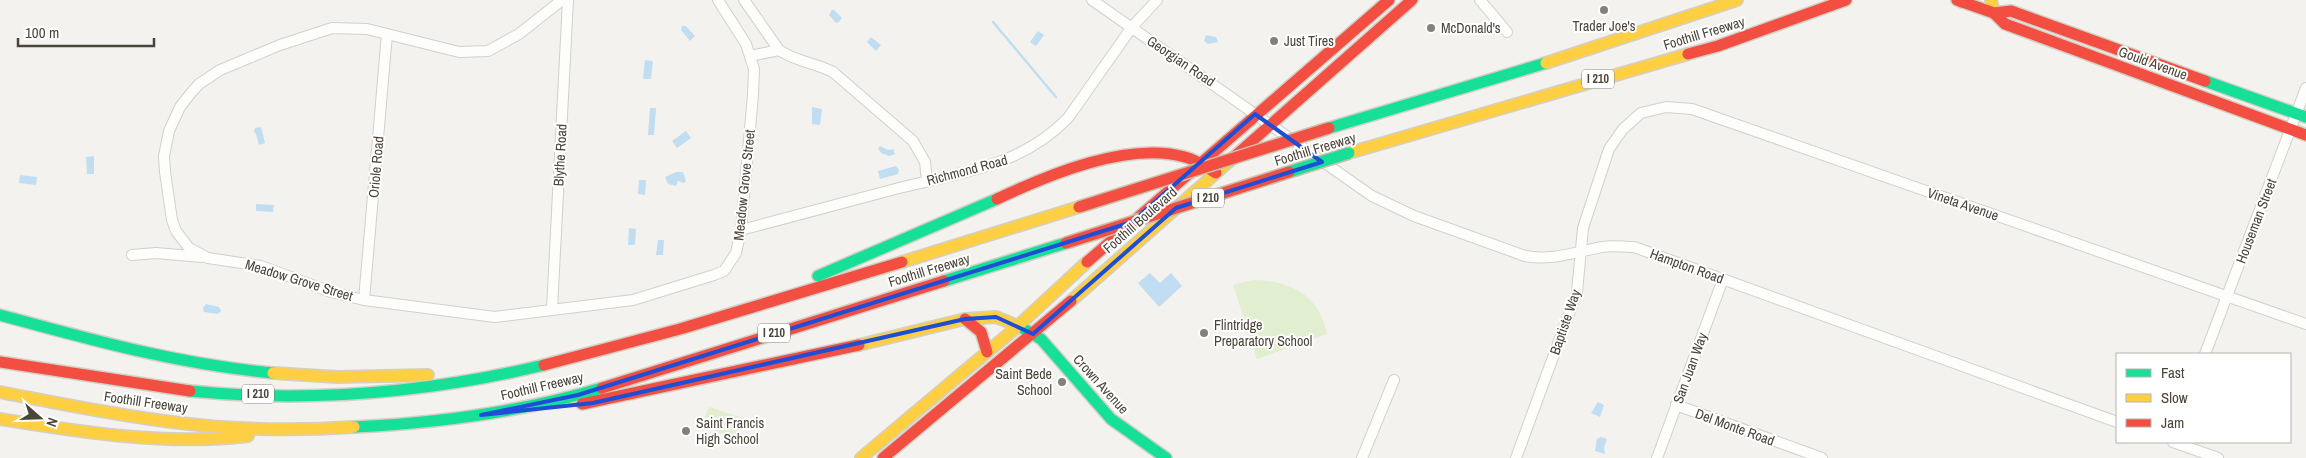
<svg xmlns="http://www.w3.org/2000/svg" width="2306" height="458" font-family="'Archivo Narrow',sans-serif">
	<style>
		.green { fill: #e1eecf }
		.water { fill: #c0ddf1 }
		.lines { fill: none; stroke-linecap: round; stroke-linejoin: round }
		.stream { stroke: #c0ddf1; stroke-width: 2.5 }
		.street-casing { stroke: #d2d0cb; stroke-width: 12 }
		.fast-casing { stroke: #d3cfc5; stroke-width: 14 }
		.slow-casing { stroke: #d3cfc5; stroke-width: 14 }
		.jam-casing { stroke: #d3cfc5; stroke-width: 14 }
		.street { stroke: #fdfdfc; stroke-width: 10 }
		.fast { stroke: #16e098; stroke-width: 11 }
		.slow { stroke: #ffcf43; stroke-width: 11 }
		.jam { stroke: #f24e42; stroke-width: 11 }
		.fast-bridge-casing { stroke: #ccbfa9; stroke-width: 14; stroke-linecap: butt }
		.jam-bridge-casing { stroke: #ccbfa9; stroke-width: 14; stroke-linecap: butt }
		.fast-bridge { stroke: #16e098; stroke-width: 11 }
		.jam-bridge { stroke: #f24e42; stroke-width: 11 }
		.marked { fill: none; stroke: #1d4ed8; stroke-width: 4; stroke-linejoin: round }
		.poi-dot { fill: #868178; stroke: #fff; stroke-width: 2 }
		.labels { text-anchor: middle; stroke-width: 4; stroke-linejoin: round; paint-order: stroke }
		.shield { fill: #fff; stroke: #817c74; stroke-width: 1 }
		.shield-label { font-size: 12px; font-weight: bold; fill: #4b4439 }
		.poi-label { font-size: 14px; fill: #4b4439; stroke: #fff; text-anchor: start }
		.street-label { font-size: 14px; fill: #4b4439; stroke: #fff }
	</style>
	<rect width="100%" height="100%" fill="#f4f2ee"/>
	<g class="green">
		<path d="M1254,280C1291,281 1319,295 1327,334L1257,359L1233,285Z"/>
		<path d="M709,407L743,418L735,438L701,426Z"/>
	</g>
	<g class="water">
		<path d="M832,10H834L842,18L839,22L836,23L829,15Z"/>
		<path d="M682,26H686L695,36L690,41L681,30Z"/>
		<path d="M1038,31L1044,35L1036,46L1030,42Z"/>
		<path d="M1206,35L1216,37L1218,42L1208,44L1204,41Z"/>
		<path d="M871,37L881,45L876,51L867,42Z"/>
		<path d="M645,60L653,61L651,79H643Z"/>
		<path d="M812,107L822,109L820,125L812,124Z"/>
		<path d="M650,108H656L654,135H648Z"/>
		<path d="M261,127L265,143L259,145L256,134L254,132L255,128Z"/>
		<path d="M686,131L691,138L677,148L672,141Z"/>
		<path d="M880,146L888,150L893,149L895,154L889,156L881,153L878,148Z"/>
		<path d="M94,156V174H87L86,157Z"/>
		<path d="M896,166L899,170L898,174L880,179L878,171Z"/>
		<path d="M676,172H683L686,181L684,183L678,181L676,186L668,184L665,177Z"/>
		<path d="M20,175L37,177L36,185L19,183Z"/>
		<path d="M639,180H646L645,195L638,194Z"/>
		<path d="M256,204L274,205L273,212L256,211Z"/>
		<path d="M629,228L636,229L635,245H628Z"/>
		<path d="M658,240H664L663,255H656Z"/>
		<path d="M1150,273L1160,283L1171,273L1182,286L1159,307L1138,283Z"/>
		<path d="M206,304L219,307L221,311L218,314L204,312L203,308Z"/>
		<path d="M1598,402L1604,405L1600,417L1591,413Z"/>
		<path d="M1601,437L1607,439L1604,448L1605,454L1595,451L1597,439Z"/>
	</g>
	<g class="lines">
		<path class="stream" d="M993,22L1056,97"/>
		<g class="street-casing">
			<g id="street">
				<path d="M562,0L519,34L488,51L459,52L367,29L332,28L280,45L220,70L199,84L191,93L180,107L169,131L164,156L165,172L172,220L176,231L189,248L208,258L261,266L331,292L364,300L495,317L633,300L714,275L724,271L736,253L741,230L753,95L754,69L746,44L718,0"/>
				<path d="M744,0L779,50C794,61 816,63 833,72L913,141L925,162L927,181"/>
				<path d="M1092,0L1372,196L1414,216L1525,256C1553,261 1575,252 1602,247C1612,245 1624,247 1634,247L2117,422"/>
				<path d="M1480,0L1507,32"/>
				<path d="M750,56L779,50"/>
				<path d="M741,230C794,216 847,202 899,188C962,172 1020,167 1068,118L1132,27L1157,0"/>
				<path d="M132,255L156,253L202,257"/>
				<path d="M364,300L387,34"/>
				<path d="M552,309L568,0"/>
				<path d="M2205,354L2306,88"/>
				<path d="M1676,405L1822,458"/>
				<path d="M2173,442L2218,458"/>
				<path d="M1362,458L1394,380"/>
				<path d="M1516,458L1577,292L1583,228L1609,149L1623,129L1641,113L1666,107L1692,109L2306,324"/>
				<path d="M1657,458L1723,279"/>
			</g>
		</g>
		<g class="fast-casing">
			<g id="fast">
				<path d="M2205,81L2306,117"/>
				<path d="M1329,128L1546,63"/>
				<path d="M818,276L997,199"/>
				<path d="M944,281L1066,243"/>
				<path d="M0,315C92,340 177,364 273,373"/>
				<path d="M1024,329L1041,339L1111,419L1166,458"/>
				<path d="M190,391C310,403 427,393 544,365"/>
				<path d="M354,427C437,423 522,412 602,388"/>
			</g>
		</g>
		<g class="slow-casing">
			<g id="slow">
				<path d="M1991,0L1994,13"/>
				<path d="M1546,63L1737,0"/>
				<path d="M1349,153L1688,54"/>
				<path d="M902,262L1079,207"/>
				<path d="M1071,301L1234,157"/>
				<path d="M859,345L965,319L996,317L1018,326"/>
				<path d="M273,373L337,377L428,375"/>
				<path d="M0,392C57,403 114,415 172,422C232,430 294,431 354,427"/>
				<path d="M0,419C81,432 166,446 248,436"/>
				<path d="M861,458L1018,326L1087,262"/>
			</g>
		</g>
		<g class="jam-casing">
			<g id="jam">
				<path d="M1957,0L1994,13L2005,24L2306,135"/>
				<path d="M1962,2L1964,0"/>
				<path d="M1994,13L2011,11L2205,81"/>
				<path d="M1688,54L1718,46L1846,0"/>
				<path d="M1234,157L1412,0"/>
				<path d="M997,199C1048,175 1128,141 1185,157C1197,160 1206,167 1216,173"/>
				<path d="M1087,262L1389,0"/>
				<path d="M965,319L981,332L987,352"/>
				<path d="M0,362L190,391"/>
				<path d="M544,365L680,329L902,262"/>
				<path d="M602,388L944,281"/>
				<path d="M582,404L859,345"/>
				<path d="M883,458L1071,301"/>
			</g>
		</g>
		<use href="#street" class="street"/>
		<use href="#fast" class="fast"/>
		<use href="#slow" class="slow"/>
		<use href="#jam" class="jam"/>
		<g class="fast-bridge-casing">
			<path id="fast-bridge" d="M1289,172L1349,153"/>
		</g>
		<g class="jam-bridge-casing">
			<g id="jam-bridge">
				<path d="M1079,207L1329,128"/>
				<path d="M1066,243L1289,172"/>
			</g>
		</g>
		<use href="#fast-bridge" class="fast-bridge"/>
		<use href="#jam-bridge" class="jam-bridge"/>
	</g>
	<path class="marked" d="M1255,114L1322,162L1176,208L1033,334L996,317L965,319L593,403L481,415L578,395L1132,222Z"/>
	<g class="poi-dot">
		<circle cx="1604" cy="10" r="5"/>
		<circle cx="1431" cy="28" r="5"/>
		<circle cx="1274" cy="41" r="5"/>
		<circle cx="1204" cy="333" r="5"/>
		<circle cx="1062" cy="382" r="5"/>
		<circle cx="686" cy="431" r="5"/>
	</g>
	<g class="labels">
		<g class="shield">
			<rect x="1582" y="69.5" width="32" height="19" rx="4"/>
			<rect x="1192" y="188.5" width="32" height="19" rx="4"/>
			<rect x="758" y="323.5" width="32" height="19" rx="4"/>
			<rect x="242" y="384.5" width="32" height="19" rx="4"/>
		</g>
		<g class="shield-label">
			<text x="1598" y="83">I 210</text>
			<text x="1208" y="202">I 210</text>
			<text x="774" y="337">I 210</text>
			<text x="258" y="398">I 210</text>
		</g>
		<g class="poi-label">
			<text x="1604" y="31" text-anchor="middle">Trader Joe's</text>
			<text x="1441" y="33">McDonald's</text>
			<text x="1284" y="46">Just Tires</text>
			<text x="1214" y="330">Flintridge<tspan x="1214" dy="16">Preparatory School</tspan></text>
			<text x="1052" y="379" text-anchor="end">Saint Bede<tspan x="1052" dy="16">School</tspan></text>
			<text x="696" y="428">Saint Francis<tspan x="696" dy="16">High School</tspan></text>
		</g>
		<g class="street-label">
			<text transform="translate(1704 33) rotate(-17)" y="5">Foothill Freeway</text>
			<text transform="translate(1181 61) rotate(34)" y="5">Georgian Road</text>
			<text transform="translate(2153 63) rotate(20)" y="5">Gould Avenue</text>
			<text transform="translate(1315 149) rotate(-17)" y="5">Foothill Freeway</text>
			<text transform="translate(560 155) rotate(-87)" y="5">Blythe Road</text>
			<text transform="translate(376 167) rotate(-85)" y="5">Oriole Road</text>
			<text transform="translate(967 170) rotate(-15)" y="5">Richmond Road</text>
			<text transform="translate(744 185) rotate(-84)" y="5">Meadow Grove Street</text>
			<text transform="translate(1963 204) rotate(19)" y="5">Vineta Avenue</text>
			<text transform="translate(1140 220) rotate(-41)" y="5">Foothill Boulevard</text>
			<text transform="translate(2256 221) rotate(-69)" y="5">Houseman Street</text>
			<text transform="translate(1687 266) rotate(20)" y="5">Hampton Road</text>
			<text transform="translate(929 270) rotate(-17)" y="5">Foothill Freeway</text>
			<text transform="translate(299 280) rotate(17)" y="5">Meadow Grove Street</text>
			<text transform="translate(1565 322) rotate(-71)" y="5">Baptiste Way</text>
			<text transform="translate(1690 368) rotate(-70)" y="5">San Juan Way</text>
			<text transform="translate(1101 384) rotate(48)" y="5">Crown Avenue</text>
			<text transform="translate(542 386) rotate(-13)" y="5">Foothill Freeway</text>
			<text transform="translate(146 402) rotate(8)" y="5">Foothill Freeway</text>
			<text transform="translate(1735 427) rotate(20)" y="5">Del Monte Road</text>
		</g>
	</g>
	<rect x="2116" y="353" width="175" height="90" fill="#ffffff" stroke="#b7b4b0"/>
	<rect x="2126" y="369" width="25" height="8" fill="#16e098" stroke="#b7b4b0"/>
	<text x="2161" y="378" font-size="15" fill="#4b4439">Fast</text>
	<rect x="2126" y="394" width="25" height="8" fill="#ffcf43" stroke="#b7b4b0"/>
	<text x="2161" y="403" font-size="15" fill="#4b4439">Slow</text>
	<rect x="2126" y="419" width="25" height="8" fill="#f24e42" stroke="#b7b4b0"/>
	<text x="2161" y="428" font-size="15" fill="#4b4439">Jam</text>
	<g transform="translate(40 418) rotate(110)" stroke="#ffffff" stroke-width="4" paint-order="stroke">
	<path d="M0-4L9 19L0 12L-9 19Z" fill="#4b4439"/>
	<text y="-8" font-size="14" font-weight="bold" text-anchor="middle" fill="#4b4439">N</text>
	</g>
	<path d="M18 38v8h136v-8" fill="none" stroke="#4b4439" stroke-width="2.5"/>
	<text x="25" y="38" font-size="15" fill="#4b4439" stroke="#ffffff" stroke-width="4" paint-order="stroke">100 m</text>
</svg>
